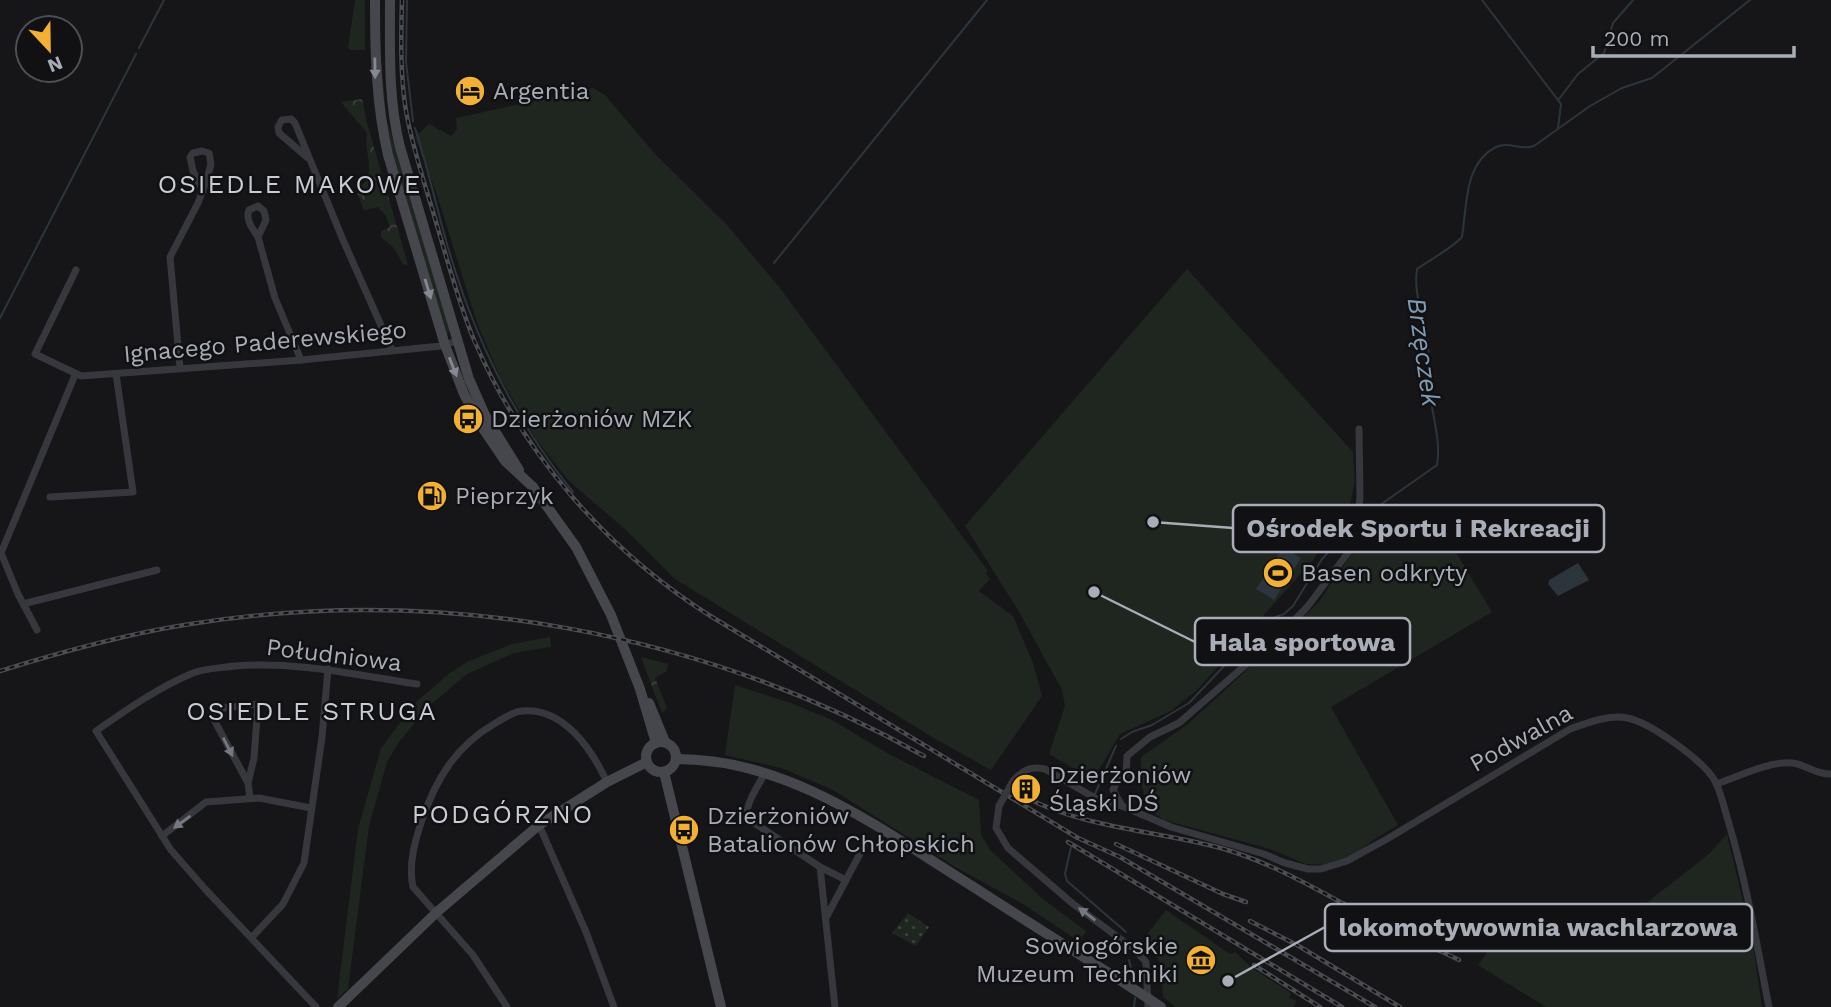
<svg xmlns="http://www.w3.org/2000/svg" width="1831" height="1007" font-family="'Work Sans',sans-serif">
	<style>
		.green { fill: #1e261f }
		.forest { fill: url(#forest-crowns) }
		.park { fill: url(#park-dots) }
		.water { fill: #2c353c }
		.lines { fill: none; stroke-linecap: round; stroke-linejoin: round }
		.stream { stroke: #2c353c; stroke-width: 2 }
		.street { stroke: #37383d; stroke-width: 7 }
		.secondary { stroke: #45474d; stroke-width: 10 }
		.rail-casing { stroke: #4a4c52; stroke-width: 4.5 }
		.rail { stroke: #111113; stroke-width: 2; stroke-dasharray: 5; stroke-linecap: butt }
		.street-bridge { stroke: #37383d; stroke-width: 7 }
		.oneway { fill: #858993 }
		.oneway2 { fill: #757881 }
		.labels { text-anchor: middle; stroke-width: 5; stroke-linejoin: round; paint-order: stroke }
		.poi-label { font-size: 24px; fill: #a8adb8; stroke: #111113; text-anchor: start }
		.street-label { font-size: 24px; fill: #a8adb8; stroke: #111113 }
		.neighbourhood-label { font-size: 26px; letter-spacing: 2px; fill: #c9ccd4; stroke: #111113 }
		.water-label { font-size: 26px; font-style: italic; fill: #7f9bb3; stroke: #111113 }
		.leader { fill: none; stroke: #a8adb8; stroke-width: 2.5 }
		.callout-dot { fill: #a8adb8; stroke: #111113; stroke-width: 2.5 }
		.callout { fill: #111113; stroke: #a8adb8; stroke-width: 2.5 }
		.callout-label { font-size: 26px; text-anchor: middle; font-weight: bold; fill: #a8adb8 }
	</style>
	<defs>
		<pattern id="forest-crowns" width="20" height="18" patternUnits="userSpaceOnUse" patternTransform="scale(1.75)"><rect width="20" height="18" fill="#1e261f"/><path d="M2 6a3 3 0 1 1 6 0M12 15a3 3 0 1 1 6 0" fill="none" stroke="#3c433d"/></pattern>
		<pattern id="park-dots" width="8" height="8" patternUnits="userSpaceOnUse" patternTransform="scale(1.75)"><rect width="8" height="8" fill="#1e261f"/><path d="M2 2h.1M6 6h.1" fill="none" stroke="#3c433d" stroke-width="1.8" stroke-linecap="round"/></pattern>
	</defs>
	<rect width="100%" height="100%" fill="#161618"/>
	<g class="green">
		<path d="M355,0H365V50H349L348,47Z"/>
		<path d="M380,64L382,65L386,117L450,329L446,337L390,152L380,95Z"/>
		<path d="M593,88L605,95L656,155L727,225L780,288L988,571L986,574L990,579L979,591L1013,616L1033,663L1042,696L991,770L932,737L675,579L627,531L568,480L536,439L501,379L477,323L436,192L415,137L429,124L451,136L457,129L456,118Z"/>
		<path d="M1187,269L1353,452L1355,481L1349,508L1313,560L1197,690L1171,711L1120,734L1093,780L1049,754L1065,706L1062,690L1018,610L965,526Z"/>
		<path d="M1396,524L1440,526L1492,612L1331,707L1398,825L1373,840L1353,857L1327,865L1306,864L1270,849L1164,820L1148,809L1141,783V757L1188,724L1223,692L1318,603L1351,555Z"/>
		<path d="M550,637L551,647L514,653L467,674L428,707L399,742L387,762L369,826L348,989L337,999L358,829L381,748L416,702L451,672L469,661L512,644Z"/>
		<path d="M735,685L791,703L832,720L887,753L979,800L981,834L990,850L1043,899L1086,931L1080,942L1023,904L957,868L833,790L781,768L725,755Z"/>
		<path d="M1727,834L1752,939L1762,1007H1546L1478,965L1489,950L1500,952L1553,937L1603,926L1627,918L1709,854Z"/>
		<path d="M1166,910L1230,954L1235,952L1252,968L1291,993L1289,998L1297,1001L1293,1007H1176L1163,997L1161,966L1148,933Z"/>
	</g>
	<g class="forest">
		<path d="M362,99L367,123L408,265L403,264L394,248L381,237V231L390,227L386,216L378,207L364,210L356,190C380,173 363,156 367,133L341,102Z"/>
		<path d="M641,657L668,664L667,671L655,678L667,708L662,713Z"/>
	</g>
	<path class="park" d="M908,913L929,927L916,946L892,933Z"/>
	<g class="water">
		<path d="M1305,511L1310,514V520L1313,522L1319,520L1323,523L1304,552L1286,541Z"/>
		<path d="M1283,547L1301,558L1274,600L1256,589Z"/>
		<path d="M1578,563L1589,580L1558,596L1548,584L1549,580Z"/>
	</g>
	<g class="lines">
		<g class="stream">
			<path d="M407,0L406,62L413,121"/>
			<path d="M1482,0L1561,104L1558,128"/>
			<path d="M139,48L164,0"/>
			<path d="M1559,99L1578,74L1604,53L1613,23L1633,0"/>
			<path d="M415,128C428,168 437,210 449,251C475,339 515,421 573,492"/>
			<path d="M774,263L987,0"/>
			<path d="M0,318L136,54"/>
			<path d="M1363,517L1437,465C1441,441 1433,419 1430,394C1428,378 1430,361 1428,345C1425,318 1413,296 1417,269C1431,259 1451,249 1462,237C1467,206 1464,163 1496,147C1509,141 1521,151 1534,146L1590,106L1622,88L1652,78L1750,0"/>
			<path d="M1121,739L1132,732L1152,725L1189,703L1242,647L1249,637L1268,620L1284,614L1293,606L1322,559L1352,527"/>
			<path d="M1094,796L1116,746"/>
			<path d="M1086,813L1092,801"/>
			<path d="M1071,847L1065,874L1067,881L1126,932"/>
			<path d="M1129,960L1133,976"/>
			<path d="M1134,1007L1135,998"/>
		</g>
		<g class="street">
			<path d="M308,158L279,133L278,127L282,120L291,119L295,123L343,240L392,350"/>
			<path d="M258,237C253,229 245,220 249,210L258,206L264,211L266,220L258,237L275,298L301,360"/>
			<path d="M76,270L35,354L81,376L301,360L441,346L457,341"/>
			<path d="M180,368L170,257L198,203L206,182L211,164L209,153L202,151L193,153L190,157L193,171L203,191"/>
			<path d="M50,497L133,492L116,374"/>
			<path d="M23,604L157,570"/>
			<path d="M37,630L18,594L1,553L75,375"/>
			<path d="M765,773C758,786 745,804 747,818L820,867"/>
			<path d="M1013,781C1023,770 1030,766 1045,769L1102,802L1122,806L1171,827L1264,854L1285,863L1308,869H1321L1347,861L1387,839L1570,729C1587,723 1610,714 1627,718C1650,722 1707,763 1716,783C1722,796 1725,811 1729,824C1747,884 1757,946 1769,1007"/>
			<path d="M248,783L212,716L215,709L258,704L254,758L248,783L250,798"/>
			<path d="M1716,784C1737,777 1772,760 1793,763C1806,765 1818,775 1831,774"/>
			<path d="M999,806L996,828L1008,848L1072,903L1135,950L1146,962L1148,1007"/>
			<path d="M1122,806L1113,790L1118,779L1126,774L1127,756L1150,737L1179,723L1281,634L1308,606L1356,542L1360,496L1359,429"/>
			<path d="M539,825L586,932L614,1007"/>
			<path d="M162,836L206,802L259,798L311,808"/>
			<path d="M846,880L864,846"/>
			<path d="M827,916L846,880L820,867L835,1007"/>
			<path d="M252,937L283,904L304,863L322,737L328,669"/>
			<path d="M316,1007L206,890L171,850L96,731C126,710 159,687 193,673C207,668 221,668 235,666C297,661 356,675 417,684"/>
			<path d="M507,1007L473,955L413,887C408,865 415,841 422,820C436,779 456,746 494,724C503,719 511,712 522,711C564,707 592,750 607,782"/>
		</g>
		<g class="secondary">
			<path d="M375,0C375,53 376,103 388,155L445,345L464,394L484,430L505,461L533,487L576,547L611,615L640,689L656,743"/>
			<path d="M390,0C390,50 388,99 400,147L469,379L485,415L519,470"/>
			<path d="M649,703L665,742"/>
			<circle cx="661" cy="757" r="15"/>
			<path d="M677,759C790,759 880,829 972,886C1035,927 1099,966 1161,1007"/>
			<path d="M664,772L721,1007"/>
			<path d="M338,1007L437,912L539,825L607,782L647,762"/>
		</g>
		<g class="rail-casing">
			<g id="rail">
				<path d="M402,0C401,37 400,74 406,111C413,151 427,190 438,229C449,266 459,304 474,340C523,454 607,551 712,617L1078,838L1120,857L1375,1007"/>
				<path d="M0,671C61,652 122,635 184,625C438,583 700,631 924,756"/>
				<path d="M1029,799C1089,829 1160,831 1224,849C1275,864 1321,892 1368,917C1398,933 1429,945 1459,960"/>
				<path d="M1068,842L1342,1007"/>
				<path d="M1116,844L1223,894L1246,902"/>
				<path d="M1250,921L1297,945L1400,1007"/>
				<path d="M1254,965L1320,1007"/>
			</g>
		</g>
		<use href="#rail" class="rail"/>
		<path class="street-bridge" d="M999,806L1013,781"/>
	</g>
	<defs><path id="oneway-solid" d="M-6-.8H1V-3.2L6.5 0L1 3.2V.8H-6Z" transform="scale(1.75)"/></defs>
	<g class="oneway">
		<use href="#oneway-solid" transform="translate(375 68) rotate(89)"/>
		<use href="#oneway-solid" transform="translate(428 289) rotate(73)"/>
		<use href="#oneway-solid" transform="translate(453 367) rotate(69)"/>
	</g>
	<g class="oneway2">
		<use href="#oneway-solid" transform="translate(228 747) rotate(63)"/>
		<use href="#oneway-solid" transform="translate(182 822) rotate(144)"/>
		<use href="#oneway-solid" transform="translate(1087 914) rotate(-143)"/>
	</g>
	<defs>
		<g id="hotel-disc" transform="scale(1.575)"><circle r="9.5" fill="#f2b134" stroke="#111113"/><path d="M-6-4.5h1.5V1H6V5H4.5V3h-9V5H-6ZM-4 0a1.8 1.8 0 1 1 3.6 0ZM.5 0V-2.5h3Q6-2.5 6 0Z" fill="#111"/></g>
		<g id="bus-disc" transform="scale(1.575)"><circle r="9.5" fill="#f2b134" stroke="#111113"/><path d="M-5-6H5V4H4V6H2V4H-2V6H-4V4H-5ZM-3.5-4V0h7V-4ZM-3.5 1.2v1.5H-2V1.2ZM2 1.2v1.5H3.5V1.2Z" fill="#111"/></g>
		<g id="fuel-disc" transform="scale(1.575)"><circle r="9.5" fill="#f2b134" stroke="#111113"/><path d="M-5.5-6h7V0h2V4h1.3V-2.5L3-4.5l.8-.8L6-3V5H2.5V1h-1V6h-7ZM-4.2-4.7v3.2H.2V-4.7Z" fill="#111"/></g>
		<g id="stadium-disc" transform="scale(1.575)"><circle r="9.5" fill="#f2b134" stroke="#111113"/><path d="M0-5a6.5 5 0 1 0 0 10a6.5 5 0 1 0 0-10ZM-3.5-1.8h7v3.6h-7Z" fill="#111"/></g>
		<g id="building-disc" transform="scale(1.575)"><circle r="9.5" fill="#f2b134" stroke="#111113"/><path d="M-4-6H4V6H1V3H-1V6H-4ZM-2.5-4.3h1.7v1.8h-1.7ZM.8-4.3h1.7v1.8H.8ZM-2.5-1h1.7V.8h-1.7ZM.8-1h1.7V.8H.8Z" fill="#111"/></g>
		<g id="museum-disc" transform="scale(1.575)"><circle r="9.5" fill="#f2b134" stroke="#111113"/><path d="M0-6L6-3V-2H-6V-3ZM-5-1h2V3h-2ZM-1-1h2V3h-2ZM3-1h2V3H3ZM-6 4H6V6H-6Z" fill="#111"/></g>
	</defs>
	<g fill-rule="evenodd">
		<use href="#hotel-disc" x="470" y="91"/>
		<use href="#bus-disc" x="468" y="419"/>
		<use href="#fuel-disc" x="432" y="496"/>
		<use href="#stadium-disc" x="1278" y="573"/>
		<use href="#building-disc" x="1026" y="789"/>
		<use href="#bus-disc" x="684" y="830"/>
		<use href="#museum-disc" x="1201" y="960"/>
	</g>
	<g class="labels">
		<g class="poi-label">
			<text x="493" y="99">Argentia</text>
			<text x="491" y="427">Dzierżoniów MZK</text>
			<text x="455" y="504">Pieprzyk</text>
			<text x="1301" y="581">Basen odkryty</text>
			<text x="1049" y="783">Dzierżoniów<tspan x="1049" dy="28">Śląski DŚ</tspan></text>
			<text x="707" y="824">Dzierżoniów<tspan x="707" dy="28">Batalionów Chłopskich</tspan></text>
			<text x="1178" y="954" text-anchor="end">Sowiogórskie<tspan x="1178" dy="28">Muzeum Techniki</tspan></text>
		</g>
		<g class="street-label">
			<text transform="translate(265 342) rotate(-5)" y="8">Ignacego Paderewskiego</text>
			<text transform="translate(334 655) rotate(7)" y="8">Południowa</text>
			<text transform="translate(1521 738) rotate(-29)" y="8">Podwalna</text>
		</g>
		<g class="neighbourhood-label">
			<text x="290" y="193">OSIEDLE MAKOWE</text>
			<text x="312" y="720">OSIEDLE STRUGA</text>
			<text x="503" y="823">PODGÓRZNO</text>
		</g>
		<g class="water-label">
			<text transform="translate(1424 352) rotate(82)" y="9">Brzęczek</text>
		</g>
	</g>
	<path class="leader" d="M1153 522L1233 528M1094 592L1195 642M1228 981L1325 927"/>
	<g class="callout-dot">
		<circle cx="1153" cy="522" r="7"/>
		<circle cx="1094" cy="592" r="7"/>
		<circle cx="1228" cy="981" r="7"/>
	</g>
	<g class="callout">
		<rect x="1233" y="505" width="371" height="47" rx="7"/>
		<rect x="1195" y="618" width="215" height="47" rx="7"/>
		<rect x="1325" y="904" width="427" height="47" rx="7"/>
	</g>
	<g class="callout-label">
		<text x="1418" y="537">Ośrodek Sportu i Rekreacji</text>
		<text x="1302" y="651">Hala sportowa</text>
		<text x="1538" y="936">lokomotywownia wachlarzowa</text>
	</g>
	<g transform="translate(49 49) rotate(158)"><circle r="33" fill="#111113" stroke="#4d4f55" stroke-width="2"/>
	<path d="M0-5L12 26L0 18L-12 26Z" fill="#f2b134"/>
	<text y="-10" font-size="19" font-weight="bold" text-anchor="middle" fill="#a8adb8">N</text>
	</g>
	<path d="M1593 46v10h201v-10" fill="none" stroke="#a8adb8" stroke-width="3.5"/>
	<text x="1604" y="46" font-size="21" fill="#a8adb8" stroke="#111113" stroke-width="5" paint-order="stroke">200 m</text>
</svg>
